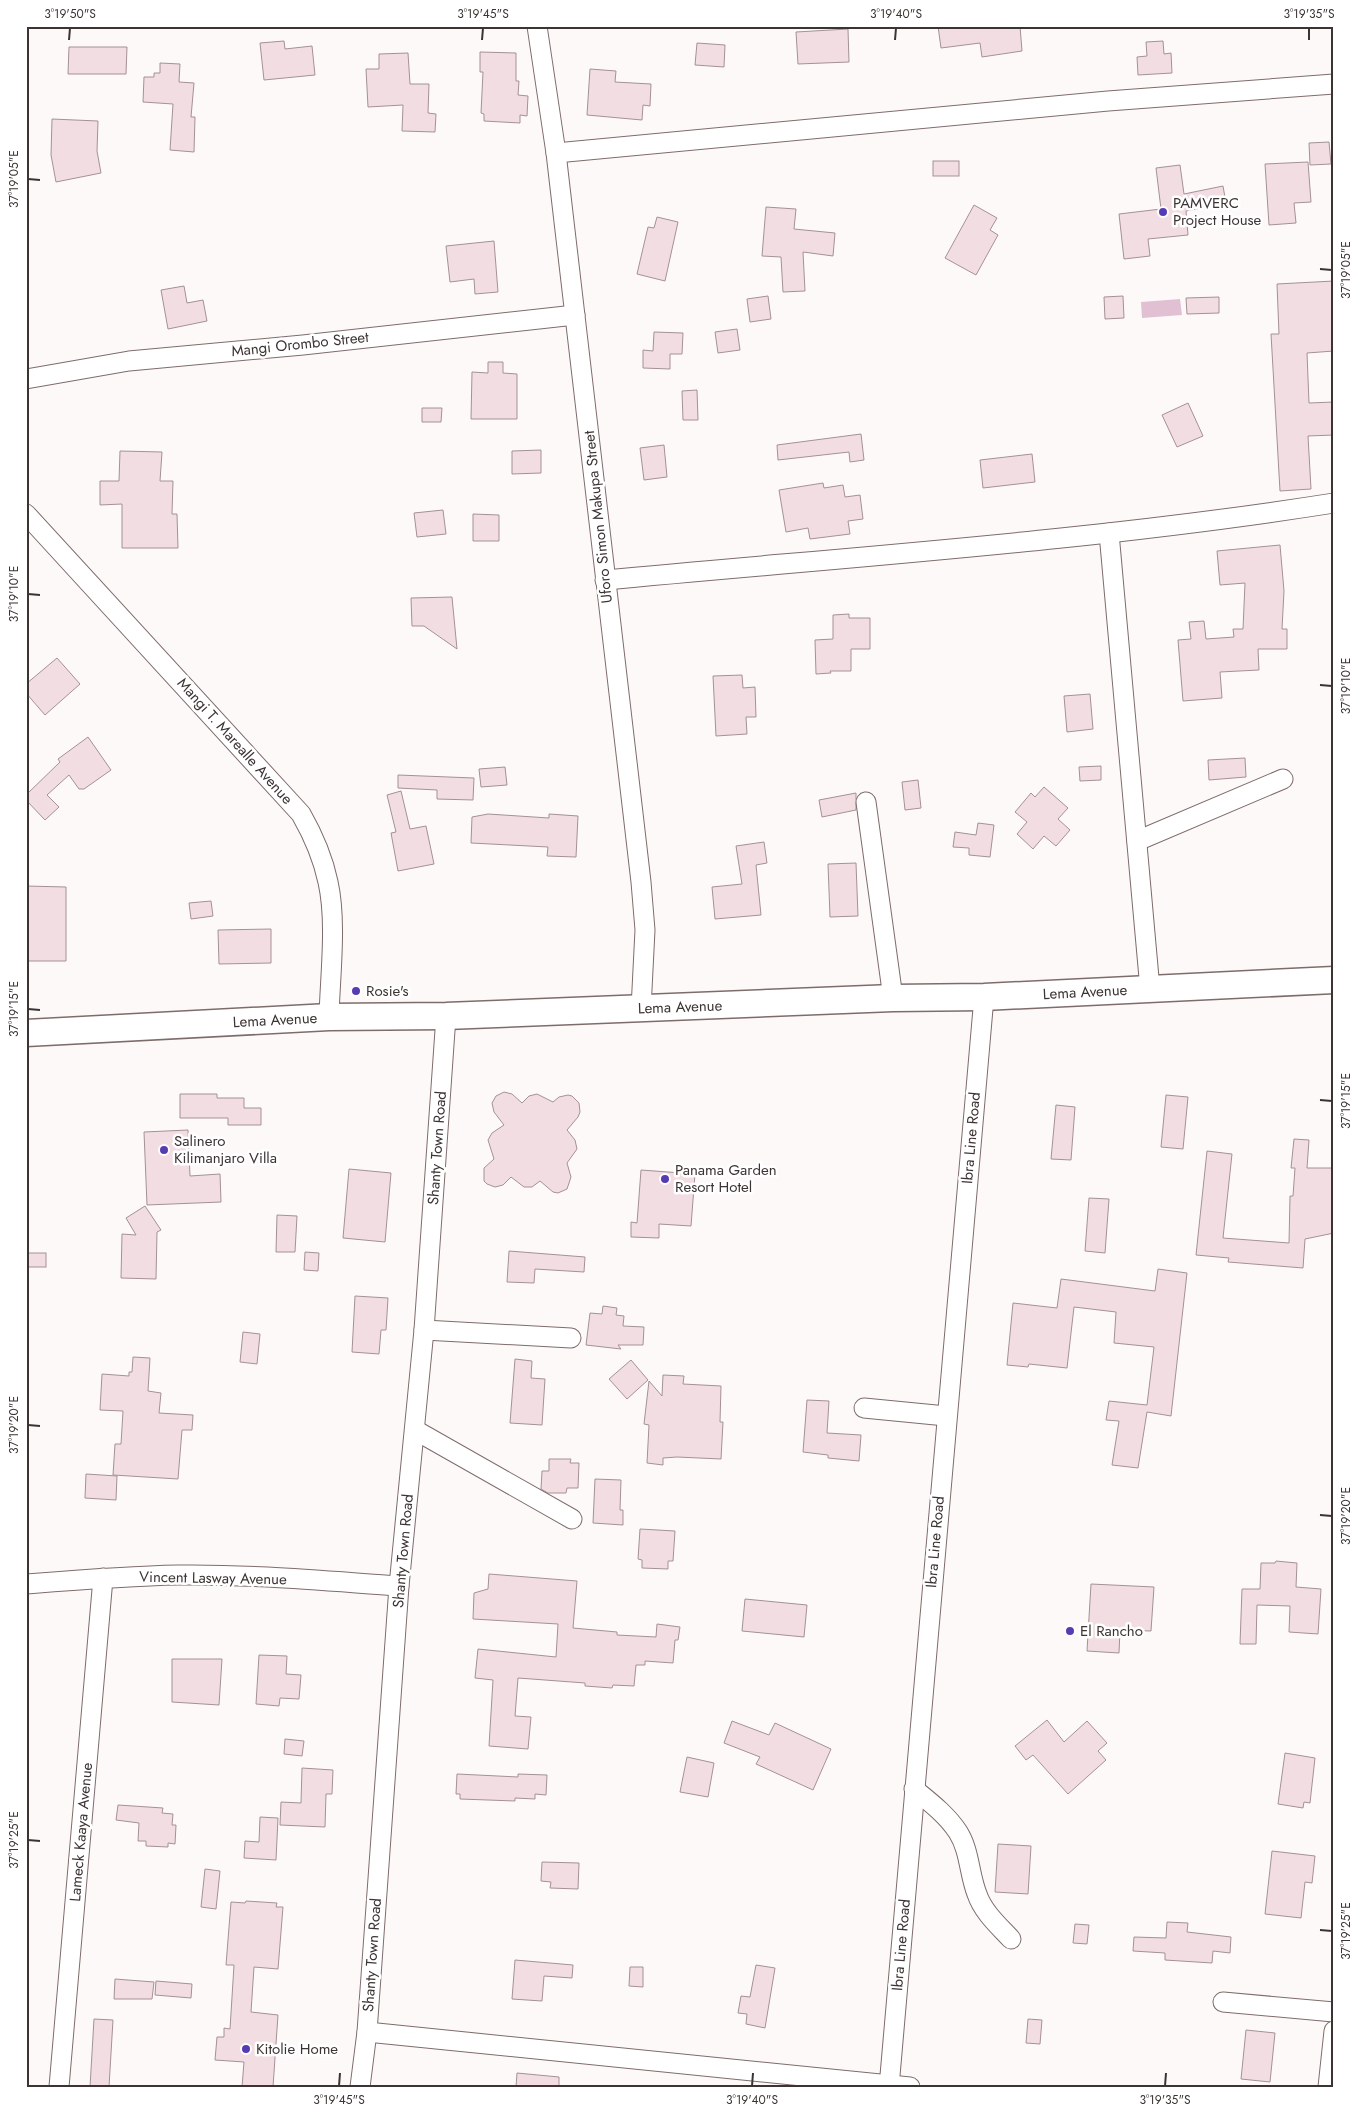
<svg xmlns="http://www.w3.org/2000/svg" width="1360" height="2113" font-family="Jost,sans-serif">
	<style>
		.water { fill: #e2c0d4 }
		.building { fill: #f1dde2; stroke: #a49196 }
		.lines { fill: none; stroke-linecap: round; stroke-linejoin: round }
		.street-casing { stroke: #7e6c6b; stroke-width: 21 }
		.secondary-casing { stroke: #7e6c6b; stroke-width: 29 }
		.street { stroke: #fff; stroke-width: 19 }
		.secondary { stroke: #fff; stroke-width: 26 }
		.ticks { fill: none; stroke: #3c3433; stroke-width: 2 }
		.poi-dot { fill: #573bb3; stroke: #fff; stroke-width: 2 }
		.labels { text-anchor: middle; stroke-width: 5; stroke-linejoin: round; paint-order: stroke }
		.poi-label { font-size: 15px; fill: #3c3433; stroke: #fff; text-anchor: start }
		.street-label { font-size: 15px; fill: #3c3433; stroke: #fff }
		.neatline { fill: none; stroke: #3c3433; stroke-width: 2 }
		.ticks-label { font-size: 12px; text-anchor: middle; fill: #3c3433 }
	</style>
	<rect width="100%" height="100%" fill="#fef9f9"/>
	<path class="water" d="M1180,299L1182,315L1142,318L1141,302Z"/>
	<g class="building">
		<path d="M938,26H1020L1022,51L982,57L980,43L941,48Z"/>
		<path d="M848,29L849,62L798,64L796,32Z"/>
		<path d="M284,41L285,49L312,46L315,75L264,80L260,43Z"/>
		<path d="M1163,41L1164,54L1171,53L1172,73L1138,75L1137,57L1147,56L1146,42Z"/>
		<path d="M697,43L725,45L724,67L695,65Z"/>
		<path d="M69,47H127L126,74H68Z"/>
		<path d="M480,52L516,53V81H519L518,95L528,96L527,116L520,115V123L484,121V114L481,113L483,72H480Z"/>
		<path d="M408,53L410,84H429L428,113L436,114L435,132L402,131L403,105L368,107L366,69H379V54Z"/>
		<path d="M160,63L180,64L179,82L194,83L191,117H195L194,152L170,150L173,104L143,102L144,77H154V73H160Z"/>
		<path d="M590,69L616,71L615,82L651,84L650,106L643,105L642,120L587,115Z"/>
		<path d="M52,119L98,121L97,151L101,173L56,182L51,155Z"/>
		<path d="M1329,142L1331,164L1310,165L1309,143Z"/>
		<rect x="933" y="161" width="26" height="15"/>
		<path d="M1308,162L1311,202L1294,203L1296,223L1269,225L1265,164Z"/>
		<path d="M1180,165L1184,194L1223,186L1226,203L1186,211L1188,235L1148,239L1150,256L1124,259L1119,214L1161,209L1156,168Z"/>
		<path d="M974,205L997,218L990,230L998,235L976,275L945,258Z"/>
		<path d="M766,207L796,209L794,229L835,233L833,256L803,252L805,291L783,292L781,257L762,256Z"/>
		<path d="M657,217L678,222L665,281L637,274L648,227L654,228Z"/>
		<path d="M494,241L498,292L475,294L474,279L450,282L446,246Z"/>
		<path d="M1334,281V351L1307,353L1309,403L1334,402V435L1308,436L1311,489L1280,491L1271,334H1279L1277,284Z"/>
		<path d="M184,286L187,303L203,300L207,321L168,329L161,290Z"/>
		<path d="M768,296L771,319L750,322L747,299Z"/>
		<path d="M1123,296L1124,318L1105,319L1104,297Z"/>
		<path d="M1219,297V313L1187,314L1186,298Z"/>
		<path d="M737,329L740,350L718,353L715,332Z"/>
		<path d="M654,332L683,333L682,354H670V369L643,368V350L653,351Z"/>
		<path d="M488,362H503V373L517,374V419H471L472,372L488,373Z"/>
		<path d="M697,390L698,420H683L682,391Z"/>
		<path d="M1188,403L1203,436L1177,447L1162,415Z"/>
		<path d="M422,408H442L441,422H422Z"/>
		<path d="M861,434L864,460L850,462L849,452L778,460L777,445Z"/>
		<path d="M664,445L667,477L644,480L640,448Z"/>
		<path d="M541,450V473L512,474V451Z"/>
		<path d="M120,451L162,452L160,481H173L172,514H177L178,548H122V504L100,505V481H119Z"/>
		<path d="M1032,454L1035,482L983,488L980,460Z"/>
		<path d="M823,483L824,488L843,485L845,497L860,495L863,519L848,521L850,534L810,539L808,528L786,532L779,490Z"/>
		<path d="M443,510L446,534L417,537L414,513Z"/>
		<path d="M473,514L499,515V541H473Z"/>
		<path d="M1280,545L1284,591L1282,629H1287V649H1258L1259,670L1220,672L1222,698L1183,701L1178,640L1191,639L1189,622L1204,621L1206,639L1234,637L1233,629H1243L1245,583L1220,585L1217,551Z"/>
		<path d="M452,597L457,649L424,626H412L411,598Z"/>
		<path d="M849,614V618H870V649H851V671H830L831,673L816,674L815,640L833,639V615Z"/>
		<path d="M57,658L80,684L45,715L26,693V684Z"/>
		<path d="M742,675L743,688L755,687L756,717H746L747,734L716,736L713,676Z"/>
		<path d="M1090,694L1093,729L1067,732L1064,696Z"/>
		<path d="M88,737L111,770L84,789H79L69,775L47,795L59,807L45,820L26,800V795L60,762L58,759Z"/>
		<path d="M1245,758L1246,777L1209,780L1208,760Z"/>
		<path d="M1101,766V780L1080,781L1079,767Z"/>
		<path d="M505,767L507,785L481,787L479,769Z"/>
		<path d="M398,775L474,778L473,800L437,799V790L398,788Z"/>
		<path d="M918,780L921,808L905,810L902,782Z"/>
		<path d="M1044,787L1068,808L1058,819L1070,830L1056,846L1044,836L1033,849L1017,834L1027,822L1015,812L1031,793L1035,797Z"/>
		<path d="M401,791L410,829L426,826L434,864L398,871L391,833L396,832L387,795Z"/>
		<path d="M856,793V810L822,817L819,800Z"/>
		<path d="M488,814L549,818V814L578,816L576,857L547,856L548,847L471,843L472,817Z"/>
		<path d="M978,823L994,825L990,857L969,855V848L953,847L955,832L976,835Z"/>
		<path d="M764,842L767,863L756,865L761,915L715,919L712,887L742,884L736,846Z"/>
		<path d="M856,863L858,916L830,917L828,864Z"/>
		<path d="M26,886L66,887V961H26Z"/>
		<path d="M211,901L213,916L191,919L189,903Z"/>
		<path d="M271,929V963L219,964L218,930Z"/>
		<path d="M504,1092L512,1094L522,1103L529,1096L537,1094L553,1102L559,1097L568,1095L572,1096L579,1103L580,1112L578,1117L567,1130L575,1140L577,1149L567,1163L571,1177L567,1189L558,1193L553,1192L540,1181L532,1187H524L511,1177L503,1185L495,1187L487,1184L484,1181V1168L494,1159L488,1140L492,1133L504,1125L494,1112L492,1103L496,1096Z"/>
		<path d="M180,1094H217V1098H244V1108H261V1125H228V1118H180Z"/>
		<path d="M1166,1095L1188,1097L1183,1149L1161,1147Z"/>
		<path d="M1056,1105L1075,1107L1071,1160L1051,1159Z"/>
		<path d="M188,1130L190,1176L220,1174L221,1202L147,1205L144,1132Z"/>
		<path d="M1294,1139L1309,1140L1307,1168H1334V1233L1305,1239L1303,1268L1228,1262L1229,1258L1196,1255L1207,1151L1232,1154L1223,1238L1289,1243L1290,1196H1293L1295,1168H1291Z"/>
		<path d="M349,1169L391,1173L385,1242L343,1238Z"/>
		<path d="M641,1170L695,1174L691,1226L659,1224V1238L631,1237V1222L637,1223Z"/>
		<path d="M1089,1198L1109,1199L1105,1253L1085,1251Z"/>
		<path d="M145,1206L161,1230L157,1232L156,1279L121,1278L122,1234L136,1235L126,1218Z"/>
		<path d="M277,1215L297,1216L295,1252H276Z"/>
		<path d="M509,1251L585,1257L584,1272L535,1269L534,1283L507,1282Z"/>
		<path d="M305,1252L319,1253L318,1271L304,1270Z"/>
		<rect x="26" y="1253" width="20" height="14"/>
		<path d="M1158,1269L1187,1273L1171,1416L1147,1412L1138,1468L1112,1465L1119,1421L1106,1420L1109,1401L1147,1405L1154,1347L1114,1343L1116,1312L1074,1307L1067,1368L1029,1364L1028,1367L1007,1365L1013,1303L1057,1308L1061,1279L1155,1291Z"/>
		<path d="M355,1296L388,1298L386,1330H381L379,1354L352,1352Z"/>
		<path d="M603,1306L617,1308L616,1315L624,1316L623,1326L644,1327L643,1345H618L621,1349L586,1345L590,1313L602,1314Z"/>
		<path d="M243,1332L260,1334L257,1364L240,1362Z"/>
		<path d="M133,1357L150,1358L148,1391L161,1393L159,1413L193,1415L192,1430H182L178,1479L113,1475L115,1444H121L123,1411L100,1410L102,1374L129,1376V1372H132Z"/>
		<path d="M515,1359L532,1361L531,1378L545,1379L542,1425L510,1423Z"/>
		<path d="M631,1360L648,1380L627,1399L609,1379Z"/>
		<path d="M663,1375L684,1376L683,1384L721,1386L720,1422H723L721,1459L677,1457L663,1458V1465L647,1463L649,1425L644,1424L649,1381L662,1396Z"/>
		<path d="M807,1400L829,1401L827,1433L861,1435L859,1461L828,1458V1455L803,1452Z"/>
		<path d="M549,1459H571L570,1463H579L578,1488H567L566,1493H548L541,1489L542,1471H549Z"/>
		<path d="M86,1474L117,1476L116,1500L85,1498Z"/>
		<path d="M595,1479L621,1480L620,1510H623V1525L593,1523Z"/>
		<path d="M640,1529L675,1531L673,1561H668V1569L642,1568V1560L638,1559Z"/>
		<path d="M1276,1561L1297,1563L1296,1587L1321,1589L1318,1634L1289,1632L1290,1606L1257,1605L1256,1644H1240L1242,1589H1260L1261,1563H1275Z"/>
		<path d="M489,1574L577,1581L573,1628L617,1632V1635L656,1637L657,1624L680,1627L678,1640H675L673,1663L645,1661V1665H636L634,1686L613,1685L612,1688L585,1686V1683L518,1678L515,1716L531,1717L528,1749L489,1746L493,1680L475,1678L478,1649L556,1657L558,1624L473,1619L474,1593L488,1589Z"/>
		<path d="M1091,1584L1154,1587L1151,1631L1120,1630L1119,1653L1087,1651Z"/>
		<path d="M745,1599L807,1605L804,1637L742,1631Z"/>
		<path d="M259,1655L287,1656L286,1674L301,1675L299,1699L280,1698L279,1706L256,1704Z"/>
		<path d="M172,1659H222L219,1705L172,1702Z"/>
		<path d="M1047,1720L1064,1742L1087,1721L1107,1743L1098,1751L1106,1760L1068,1794L1033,1755L1026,1760L1015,1746Z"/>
		<path d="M732,1721L769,1735L775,1723L831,1749L813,1790L756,1764L760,1757L724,1743Z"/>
		<path d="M285,1739L304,1741L302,1756L284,1754Z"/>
		<path d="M1285,1753L1315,1758L1310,1803L1304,1802L1303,1808L1278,1804Z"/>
		<path d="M687,1757L714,1763L708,1797L680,1792Z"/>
		<path d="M302,1768L333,1770L332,1794H326L325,1827L280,1825L281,1802L301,1803Z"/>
		<path d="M457,1774L518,1777V1774L547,1775L546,1795L535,1794V1799L515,1798V1801L460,1799V1794H456Z"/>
		<path d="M118,1805L163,1808L162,1813L173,1814L172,1825H176L175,1844L168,1843V1847L146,1846V1841H138L139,1823L116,1820Z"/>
		<path d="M260,1817L278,1818L276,1860L244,1858L245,1841L259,1842Z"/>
		<path d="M998,1844L1031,1846L1028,1894L995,1892Z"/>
		<path d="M1272,1851L1315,1856L1312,1883L1305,1882L1301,1918L1265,1914Z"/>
		<path d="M542,1862L579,1863L578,1889L550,1888L551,1882L541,1881Z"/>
		<path d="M205,1869L220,1871L216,1909L201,1907Z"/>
		<path d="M246,1901L277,1903L276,1907H283L278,1969L254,1967L251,2012L278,2015L273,2087H242L244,2062L215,2060L217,2037H224V2028L230,2029L234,1965H226L231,1902L245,1903Z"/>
		<path d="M1167,1922L1188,1923L1187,1932L1231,1937L1230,1953L1213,1951L1212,1963L1165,1960V1953L1133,1951L1134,1937L1166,1938Z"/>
		<path d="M1075,1924L1089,1925L1087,1944L1073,1943Z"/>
		<path d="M515,1960L573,1965L572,1978L544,1976L542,2001L512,1999Z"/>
		<path d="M756,1965L775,1968L765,2028L746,2024L747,2014L738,2013L741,1996L750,1997Z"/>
		<path d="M630,1967H643V1987L629,1986Z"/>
		<path d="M115,1979L154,1982L152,1999H114Z"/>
		<path d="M156,1981L192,1984L191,1998L155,1995Z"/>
		<path d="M94,2019L113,2020L109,2087H90Z"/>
		<path d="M1028,2019L1042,2020L1040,2044L1026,2043Z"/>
		<path d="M1246,2030L1275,2033L1270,2082L1241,2079Z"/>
		<path d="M517,2073L559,2077V2087H516Z"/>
	</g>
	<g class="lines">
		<g class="street-casing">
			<g id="street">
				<path d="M537,26L556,153L641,882L645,930L641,1009"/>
				<path d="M556,153L1108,101L1334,84"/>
				<path d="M26,379L129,361L303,345L575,315"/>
				<path d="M26,514L301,814C313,835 323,858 328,882C337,922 330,976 329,1017"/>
				<path d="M1109,533L1150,989"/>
				<path d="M605,580C848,557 1093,541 1334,503"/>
				<path d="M866,802L893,998"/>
				<path d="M1137,841L1283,779"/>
				<path d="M424,1330L571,1338"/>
				<path d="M864,1408L946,1416"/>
				<path d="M415,1430L572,1519"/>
				<path d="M26,1584C77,1580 127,1576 178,1575C252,1574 326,1581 399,1586"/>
				<path d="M914,1789C930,1802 947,1815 958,1832C970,1851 969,1874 977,1894C983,1912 999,1926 1011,1939"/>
				<path d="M1223,2002L1334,2012"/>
				<path d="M367,2032L910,2087"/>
				<path d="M59,2087L103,1578"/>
				<path d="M360,2087L367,2032L399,1586L424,1330L446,1016"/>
				<path d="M889,2087L984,997"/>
				<path d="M1328,2087L1334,2031"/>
			</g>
		</g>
		<g class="secondary-casing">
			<path id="secondary" d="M26,1033L329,1017L446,1016L893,998L984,997L1334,980"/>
		</g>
		<use href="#street" class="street"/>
		<use href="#secondary" class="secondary"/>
	</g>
	<path class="ticks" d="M69,40L70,28M482,40L483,28M895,40L896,28M1309,40V28M28,179L40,180M1320,269L1332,270M28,594L40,595M1320,685L1332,686M28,1009L40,1010M1320,1100L1332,1101M28,1425L40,1426M1320,1515L1332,1516M28,1840L40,1841M1320,1930L1332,1931M339,2086L340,2073M752,2086L753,2073M1165,2086L1166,2073"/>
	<g class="poi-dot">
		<circle cx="1163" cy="212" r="5"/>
		<circle cx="356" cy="991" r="5"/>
		<circle cx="164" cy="1150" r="5"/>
		<circle cx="665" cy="1179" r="5"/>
		<circle cx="1070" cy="1631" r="5"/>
		<circle cx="246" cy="2049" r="5"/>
	</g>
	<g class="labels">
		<g class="poi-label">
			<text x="1173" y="208">PAMVERC<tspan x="1173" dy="17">Project House</tspan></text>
			<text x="366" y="996">Rosie's</text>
			<text x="174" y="1146">Salinero<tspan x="174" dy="17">Kilimanjaro Villa</tspan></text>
			<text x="675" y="1175">Panama Garden<tspan x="675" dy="17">Resort Hotel</tspan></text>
			<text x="1080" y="1636">El Rancho</text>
			<text x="256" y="2054">Kitolie Home</text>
		</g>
		<g class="street-label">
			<text transform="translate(300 344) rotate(-6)" y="5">Mangi Orombo Street</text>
			<text transform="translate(598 517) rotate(-96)" y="5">Uforo Simon Makupa Street</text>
			<text transform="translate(235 741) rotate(48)" y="5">Mangi T. Marealle Avenue</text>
			<text transform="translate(1085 992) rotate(-3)" y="5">Lema Avenue</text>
			<text transform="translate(680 1007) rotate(-2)" y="5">Lema Avenue</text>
			<text transform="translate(275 1020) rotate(-3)" y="5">Lema Avenue</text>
			<text transform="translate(971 1138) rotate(-85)" y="5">Ibra Line Road</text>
			<text transform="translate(437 1148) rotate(-86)" y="5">Shanty Town Road</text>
			<text transform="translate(935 1542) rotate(-85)" y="5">Ibra Line Road</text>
			<text transform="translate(403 1551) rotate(-85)" y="5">Shanty Town Road</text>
			<text transform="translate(213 1578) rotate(1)" y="5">Vincent Lasway Avenue</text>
			<text transform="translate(81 1832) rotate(-85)" y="5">Lameck Kaaya Avenue</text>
			<text transform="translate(901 1945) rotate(-85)" y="5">Ibra Line Road</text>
			<text transform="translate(372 1955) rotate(-86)" y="5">Shanty Town Road</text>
		</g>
	</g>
	<rect width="1360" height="2113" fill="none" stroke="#ffffff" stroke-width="55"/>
	<rect x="28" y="28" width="1304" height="2058" class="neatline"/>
	<g class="ticks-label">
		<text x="70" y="18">3°19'50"S</text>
		<text x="483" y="18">3°19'45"S</text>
		<text x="896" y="18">3°19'40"S</text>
		<text x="1309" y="18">3°19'35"S</text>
		<text transform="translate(14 179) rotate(-90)" y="4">37°19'05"E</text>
		<text transform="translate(1346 270) rotate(-90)" y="4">37°19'05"E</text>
		<text transform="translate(14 594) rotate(-90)" y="4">37°19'10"E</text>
		<text transform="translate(1346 686) rotate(-90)" y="4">37°19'10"E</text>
		<text transform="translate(14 1009) rotate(-90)" y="4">37°19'15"E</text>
		<text transform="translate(1346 1101) rotate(-90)" y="4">37°19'15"E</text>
		<text transform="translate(14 1425) rotate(-90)" y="4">37°19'20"E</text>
		<text transform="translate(1346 1516) rotate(-90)" y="4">37°19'20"E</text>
		<text transform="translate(14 1840) rotate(-90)" y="4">37°19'25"E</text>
		<text transform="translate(1346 1931) rotate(-90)" y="4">37°19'25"E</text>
		<text x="339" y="2104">3°19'45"S</text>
		<text x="752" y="2104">3°19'40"S</text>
		<text x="1165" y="2104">3°19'35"S</text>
	</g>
</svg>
